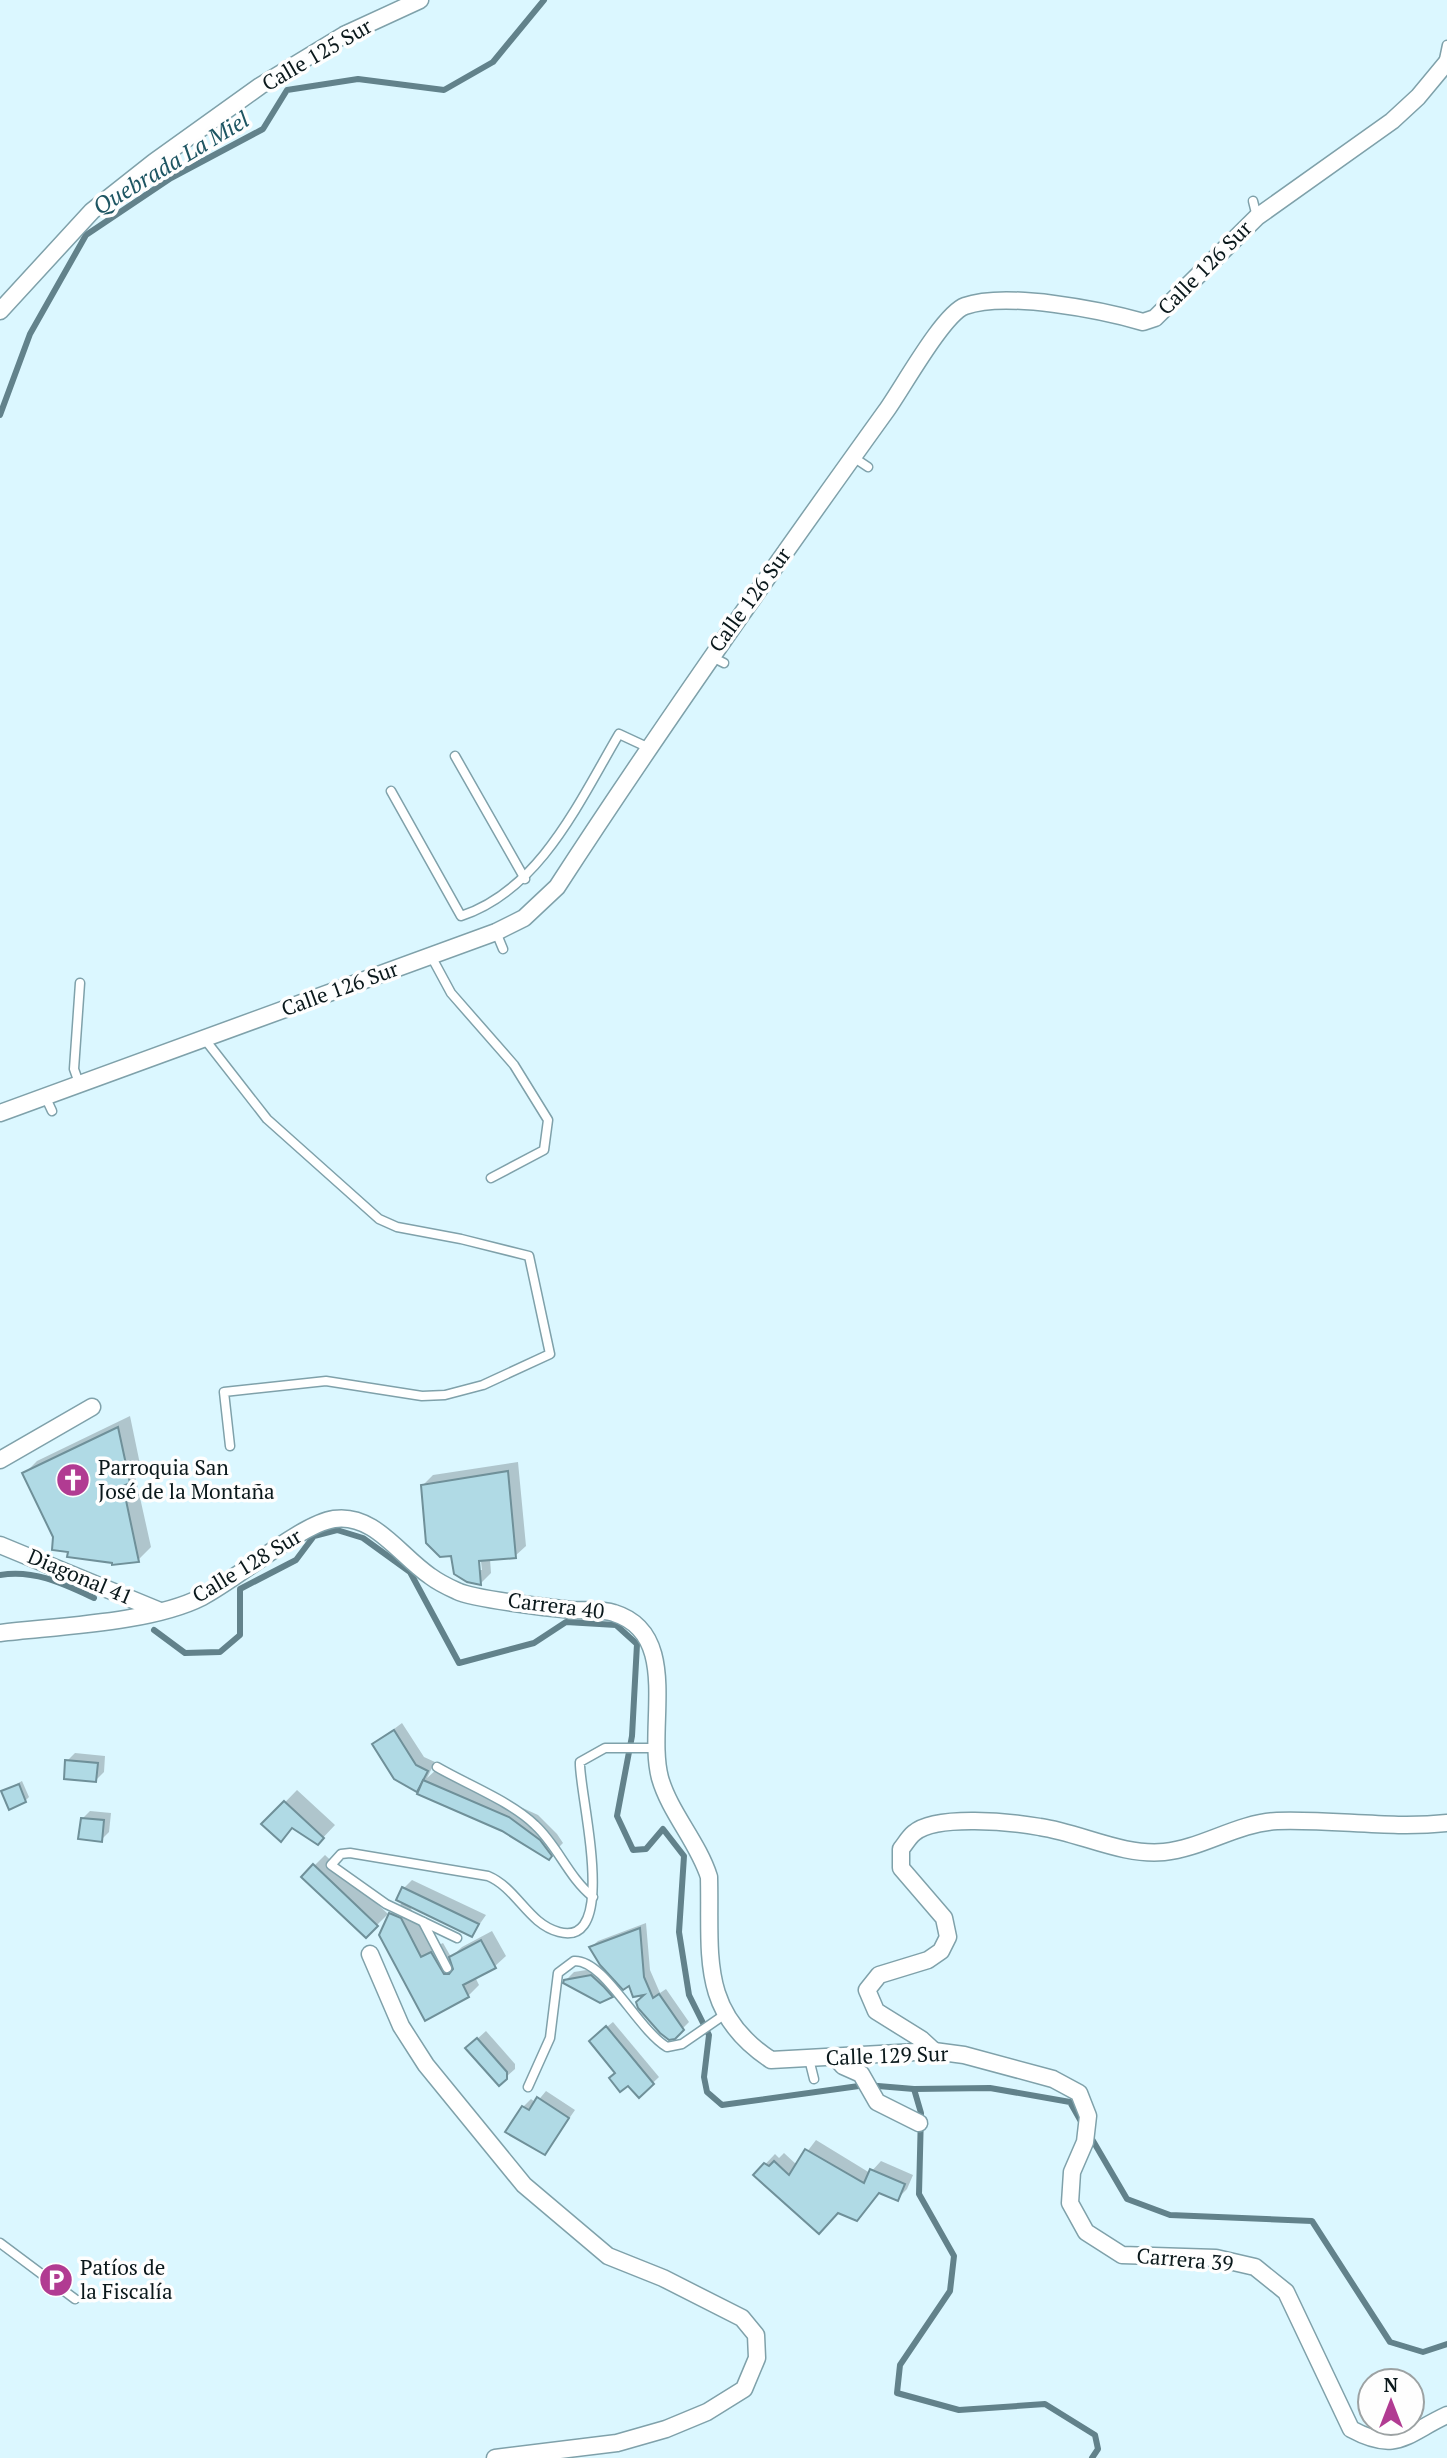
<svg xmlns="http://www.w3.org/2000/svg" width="1447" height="2458" font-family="'PT Serif',serif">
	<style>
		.shadow { fill: #0003; fill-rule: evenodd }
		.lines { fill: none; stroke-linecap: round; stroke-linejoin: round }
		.stream { stroke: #62828b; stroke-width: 6 }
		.building { fill: #b0dae5; stroke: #6f9099; stroke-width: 2 }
		.lane-casing { stroke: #7fa1aa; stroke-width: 11 }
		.street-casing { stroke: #7fa1aa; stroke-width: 19 }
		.lane { stroke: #fff; stroke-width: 8 }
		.street { stroke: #fff; stroke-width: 16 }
		.labels { text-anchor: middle; stroke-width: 7; stroke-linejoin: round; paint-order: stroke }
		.street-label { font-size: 21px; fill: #0a181b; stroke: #fefefe }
		.poi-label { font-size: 21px; fill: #0a181b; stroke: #fefefe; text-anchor: start }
		.water-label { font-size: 23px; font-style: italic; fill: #1d5562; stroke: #fefefe }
	</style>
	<rect width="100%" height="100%" fill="#dbf7ff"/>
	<g class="shadow">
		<path d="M130,1416L141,1469L135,1475L151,1547L138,1560L70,1550L55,1537L24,1474L37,1461Z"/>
		<path d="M518,1462L526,1546L515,1556L490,1559L491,1573L481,1583L455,1573L453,1554L422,1486L433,1475ZM480,1553L482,1570H478Z"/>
		<path d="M402,1723L424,1757L435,1762L427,1778L437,1769L538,1815L557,1834L563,1843L561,1845L549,1858L424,1783L417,1790L374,1744Z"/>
		<path d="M75,1753L105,1756L104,1772L96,1780L67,1761Z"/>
		<path d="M22,1781L29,1797L25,1801L3,1791Z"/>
		<path d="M297,1790L335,1825L318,1843L294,1827L281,1840L264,1824Z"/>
		<path d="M90,1811L111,1813L109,1832L101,1840L82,1819Z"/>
		<path d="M325,1855L388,1914L377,1925L303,1877Z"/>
		<path d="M412,1880L486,1915L472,1935L409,1905L432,1948L443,1943L451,1957L462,1947L492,1931L506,1956L495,1966L475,1977L479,1985L468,1996L426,2019L391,1914L403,1902L404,1888Z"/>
		<path d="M646,1923L650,1970L660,1993L666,1989L689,2022L674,2037L648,1992L630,1983L591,1947L598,1941Z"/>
		<path d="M599,1968L619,1988L612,1996L565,1981L574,1972Z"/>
		<path d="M613,2022L659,2077L639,2096L617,2072L597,2035Z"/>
		<path d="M486,2031L515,2064V2069L506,2077L476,2040Z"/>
		<path d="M546,2091L575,2110L545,2153L523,2107L531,2099L536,2103Z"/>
		<path d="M816,2140L870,2173L881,2161L913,2175L907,2189L897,2199L880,2191L856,2219L755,2175L775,2154L779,2158L784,2153L797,2165Z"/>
	</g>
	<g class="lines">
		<g class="stream">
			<path d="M0,415L30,334L86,235L171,178L263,129L287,90L358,79L444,90L493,62L544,0"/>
			<path d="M0,1575C34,1569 64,1584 94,1598"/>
			<path d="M154,1630L185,1653L220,1652L240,1635V1589L296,1560L314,1536L337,1530L363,1538L410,1572L459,1663L534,1643L566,1622L616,1625L637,1644L632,1736L617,1816L633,1850L646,1849L663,1829L684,1856L679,1932L689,1995L709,2035L704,2077L707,2092L722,2105L866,2085L914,2089L990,2088L1070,2102L1083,2125"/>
			<path d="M914,2089L921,2113L919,2194L954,2256L950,2291L900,2365L897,2393L959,2410L1045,2404L1095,2435L1098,2449L1092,2458"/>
			<path d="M1089,2134L1127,2199L1170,2215L1312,2221L1390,2342L1423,2352L1447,2344"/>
		</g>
	</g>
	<g class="building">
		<path d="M118,1427L130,1483L123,1486L139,1562L112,1565V1563L67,1557L68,1552L52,1550L53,1537L22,1473Z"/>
		<path d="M508,1471L516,1558L479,1561L481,1585L467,1582L454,1574L451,1556L440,1557L426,1543L421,1485Z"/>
		<path d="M394,1730L416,1765L428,1771L417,1792L394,1779L372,1744Z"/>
		<path d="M65,1760L98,1763L96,1782L64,1779Z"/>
		<path d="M423,1780L509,1817L540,1840L552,1856L549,1860L502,1831L417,1794Z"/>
		<path d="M19,1784L26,1802L9,1810L1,1791Z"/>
		<path d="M284,1801L324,1838L318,1845L292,1828L281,1842L261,1824Z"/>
		<path d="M81,1818L104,1820L102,1842L78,1839Z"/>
		<path d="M313,1864L378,1926L366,1938L301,1877Z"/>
		<path d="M402,1887L479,1924L472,1937L396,1900Z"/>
		<path d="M389,1913L401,1918L421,1957L431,1952L444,1974H449L453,1969L449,1957L481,1940L496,1968L463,1985L469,1997L425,2021L379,1935Z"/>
		<path d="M640,1928L644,1977L653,1998L659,1994L684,2030L675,2039L669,2040L660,2033L638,2008L636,2002L644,1995L633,1997L629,1986L623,1990L600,1965L589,1947Z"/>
		<path d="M591,1975L604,1987L613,1997L600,2003L563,1983L564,1980Z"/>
		<path d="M606,2026L654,2084L639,2098L628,2086L620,2092L609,2078L615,2073L589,2041Z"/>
		<path d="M477,2038L507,2072V2079L499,2086L465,2048Z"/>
		<path d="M537,2097L569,2118L545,2155L505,2132L522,2106L529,2110Z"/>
		<path d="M805,2149L864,2183L870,2169L905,2184L898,2201L879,2193L857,2221L838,2213L819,2234L753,2175L764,2163L769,2166L774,2161L789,2175Z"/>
	</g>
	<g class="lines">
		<g class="lane-casing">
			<g id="lane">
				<path d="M1443,64L1447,45"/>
				<path d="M1253,201L1257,217"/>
				<path d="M853,457L868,467"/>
				<path d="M710,656L724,663"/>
				<path d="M455,756L525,879"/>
				<path d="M391,791L461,916C540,890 579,802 619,734L647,747"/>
				<path d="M496,932L503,949"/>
				<path d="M431,956L451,993L514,1065L548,1120L544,1150L491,1178"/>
				<path d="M203,1037L267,1119L379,1219L397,1227L461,1239L529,1256L550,1354L483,1385L445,1395L422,1396L326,1381L224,1392L230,1446"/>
				<path d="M79,1083L74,1069L80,983"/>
				<path d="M45,1096L52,1111"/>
				<path d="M437,1767C466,1784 512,1802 535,1825C558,1846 568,1877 593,1897"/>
				<path d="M423,1922L447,1968"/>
				<path d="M457,1938L386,1904L331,1865L341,1854L350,1853L488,1876C517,1888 528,1924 559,1932C621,1949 578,1789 580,1762L605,1748H655"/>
				<path d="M809,2059L814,2079"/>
				<path d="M528,2087L550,2038L558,1973L574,1961C604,1959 637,2029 667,2047L682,2044L724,2015"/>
				<path d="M0,2243L75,2299"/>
			</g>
		</g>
		<g class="street-casing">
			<g id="street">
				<path d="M0,311L92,211L154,162L260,86L344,35L420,0"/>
				<path d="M0,1113L496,932L524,918L557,887C662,725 773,568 886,411C902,389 943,314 965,306C1006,291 1101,310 1143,322L1155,318L1257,217L1392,121L1418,97L1447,62"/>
				<path d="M0,1460L92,1407"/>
				<path d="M0,1545L160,1611"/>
				<path d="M0,1633C58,1626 151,1623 202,1597C237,1579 301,1524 334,1519C374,1513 399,1555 430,1576C438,1582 448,1587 457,1591C473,1599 551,1608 572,1610C585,1611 602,1609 614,1613C682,1634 646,1726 660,1778C670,1813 698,1842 709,1877C711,1954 698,2012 771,2060L934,2051L964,2055L1053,2079L1079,2093L1088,2116L1085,2142L1072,2172L1070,2203L1086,2232L1122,2255L1216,2258L1255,2267L1286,2292L1351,2429C1397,2454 1406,2434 1447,2415"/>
				<path d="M370,1954L401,2026L426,2065L524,2185L608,2256L663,2278L742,2318L756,2335L757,2358L744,2389L707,2412L666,2429L617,2443L495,2458"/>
				<path d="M934,2051L921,2039L876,2011L867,1990L879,1975L928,1960L941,1951L948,1937L944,1918L901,1868V1849C905,1844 909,1837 914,1833C936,1814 1012,1822 1040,1827C1081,1833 1122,1856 1164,1852C1203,1848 1237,1823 1277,1821C1334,1819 1390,1829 1447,1823"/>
				<path d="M835,2057L843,2066L861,2074L877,2102L919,2123"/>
			</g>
		</g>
		<use href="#lane" class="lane"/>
		<use href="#street" class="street"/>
	</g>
	<defs>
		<g id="church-disc" transform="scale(1.75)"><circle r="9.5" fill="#b13b92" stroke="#fefefe"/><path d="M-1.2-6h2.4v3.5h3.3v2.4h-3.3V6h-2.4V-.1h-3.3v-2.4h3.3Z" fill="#fff"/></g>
		<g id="parking-disc" transform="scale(1.75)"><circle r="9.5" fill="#b13b92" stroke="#fefefe"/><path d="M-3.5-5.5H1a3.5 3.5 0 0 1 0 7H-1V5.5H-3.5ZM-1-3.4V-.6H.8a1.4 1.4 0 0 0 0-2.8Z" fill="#fff"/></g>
	</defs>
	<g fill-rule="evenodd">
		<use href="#church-disc" x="73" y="1480"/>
		<use href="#parking-disc" x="56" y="2280"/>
	</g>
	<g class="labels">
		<g class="street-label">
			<text transform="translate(317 55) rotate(-30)" y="7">Calle 125 Sur</text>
			<text transform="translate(1205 268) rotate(-45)" y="7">Calle 126 Sur</text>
			<text transform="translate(750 600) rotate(-54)" y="7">Calle 126 Sur</text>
			<text transform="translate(340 989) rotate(-20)" y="7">Calle 126 Sur</text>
			<text transform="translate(247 1566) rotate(-31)" y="7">Calle 128 Sur</text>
			<text transform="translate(80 1577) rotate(23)" y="7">Diagonal 41</text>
			<text transform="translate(556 1606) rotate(7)" y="7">Carrera 40</text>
			<text transform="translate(887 2056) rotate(-2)" y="7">Calle 129 Sur</text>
			<text transform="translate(1185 2260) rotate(5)" y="7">Carrera 39</text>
		</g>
		<g class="poi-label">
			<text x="98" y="1475">Parroquia San<tspan x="98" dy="24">José de la Montaña</tspan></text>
			<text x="80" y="2275">Patíos de<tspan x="80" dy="24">la Fiscalía</tspan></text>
		</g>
		<g class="water-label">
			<text transform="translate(171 163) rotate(-31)" y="8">Quebrada La Miel</text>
		</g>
	</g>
	<g transform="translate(1391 2402)"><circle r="33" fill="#fefefe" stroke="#9ca2a3" stroke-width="2"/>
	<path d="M0-5L12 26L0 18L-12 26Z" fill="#b13b92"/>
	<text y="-10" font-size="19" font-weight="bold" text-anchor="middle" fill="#0a181b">N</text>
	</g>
</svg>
